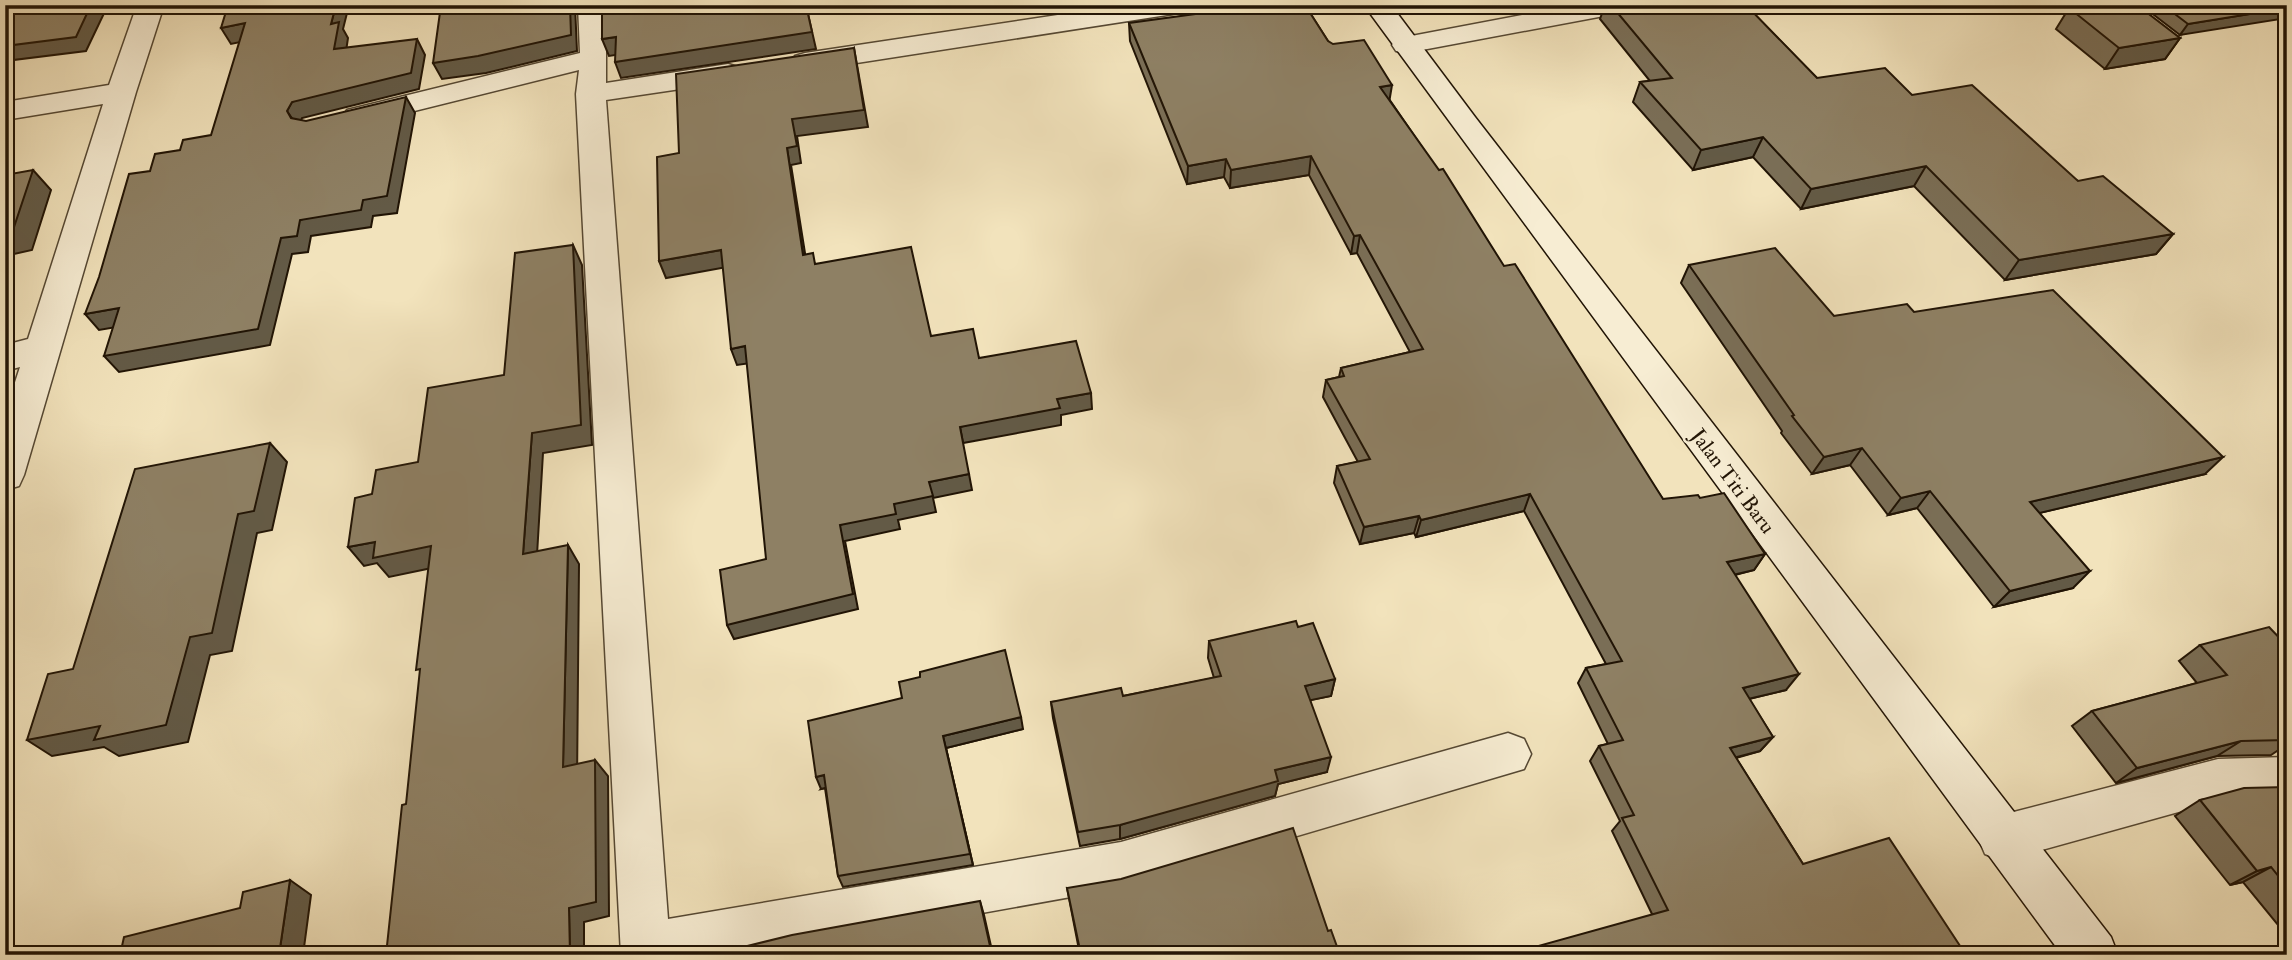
<svg xmlns="http://www.w3.org/2000/svg" width="2292" height="960" font-family="'IM FELL Double Pica',serif">
	<style>
		.lines { fill: none; stroke-linecap: round; stroke-linejoin: round }
		.street-casing { stroke: #554833; stroke-width: 3 }
		.secondary-casing { stroke: #211405; stroke-width: 3 }
		.street { fill: #f7edd3; fill-rule: evenodd }
		.secondary { fill: #f7edd3; fill-rule: evenodd }
		.wall { fill: #7a6e56; stroke: #211405; stroke-width: 2 }
		.shaded-wall { fill: #635a46; stroke: #211405; stroke-width: 2 }
		.building { fill: #8e8064; stroke: #211405; stroke-width: 2 }
		.labels { text-anchor: middle; stroke-width: 5; stroke-linejoin: round; paint-order: stroke }
		.street-label { font-size: 21px; fill: #211405; stroke: #f7edd3 }
	</style>
	<rect width="100%" height="100%" fill="#f2e3bc"/>
	<filter id="stains"><feTurbulence type="fractalNoise" baseFrequency=".00286" numOctaves="4"/><feColorMatrix values="0 0 0 0 .2 0 0 0 0 .09 0 0 0 0 .02 0 0 0 .5 -.17"/></filter>
	<radialGradient id="worn" r=".72"><stop offset=".6" stop-color="#630" stop-opacity="0"/><stop offset="1" stop-color="#630" stop-opacity=".3"/></radialGradient>
	<g class="lines">
		<g class="street-casing">
			<g id="street">
				<path d="M137,5H164L136,92L24,475L19,486L5,490V413L20,367L5,371V345L28,339L103,104L5,120V102L109,85Z"/>
				<path d="M578,5H606V83L728,64L738,67L742,73L738,79L728,82L606,100L668,919L1121,842L1508,733L1524,739L1531,754L1524,769L1121,888L748,955H621L576,94L579,70L358,125L347,122L343,116L347,110L580,53Z"/>
				<path d="M1124,5H1193L1190,11L1180,13L805,71L795,68L791,62L795,56L805,53Z"/>
				<path d="M1575,5H1633L1630,11L1620,13L1406,53L1396,51L1392,45L1396,39L1406,37Z"/>
				<path d="M2287,757V799L2218,801L2002,861L1985,854L1978,838L1985,822L2002,815L2218,759Z"/>
			</g>
		</g>
		<g class="secondary-casing">
			<path id="secondary" d="M1364,5H1391L1475,117L2111,937L2118,955H2062Z"/>
		</g>
		<use href="#street" class="street"/>
		<use href="#secondary" class="secondary"/>
	</g>
	<g class="wall">
		<path d="M1203,5H1305L1328,41L1389,99L1663,499L1700,498L1765,554L1754,570L1735,575L1786,690L1749,699L1773,737L1760,751L1736,758L1803,864L1966,955L1652,914L1612,831L1620,821L1590,761L1599,746L1608,744L1578,683L1586,668L1606,664L1524,511L1416,537L1414,533L1360,544L1334,483L1337,466L1358,462L1323,397L1326,380L1339,377L1341,368L1410,352L1357,253L1351,254L1309,175L1230,188L1224,177L1187,184L1130,41L1129,23L1207,13Z"/>
		<path d="M1605,5H1794L1754,14L1817,78L1912,95L2078,181L2173,234L2156,254L2005,280L1914,186L1801,209L1753,157L1693,170L1633,102L1640,82L1650,81L1600,19Z"/>
		<path d="M2141,5H2287L2180,35Z"/>
		<path d="M2069,8L2180,38L2165,59L2105,69L2056,29Z"/>
		<path d="M1689,265L1834,316L1914,312L2205,474L2039,513L2073,588L1994,607L1917,508L1888,515L1850,465L1812,474L1781,433L1782,431L1681,283Z"/>
		<path d="M1298,627L1335,679L1331,696L1310,700L1327,772L1278,784L1275,796L1120,839L1080,846L1053,718L1051,702L1123,696L1214,678L1208,658L1209,641Z"/>
		<path d="M2200,645L2287,646V746L2283,747L2271,755L2217,756L2116,783L2072,726L2092,711L2197,683L2179,661Z"/>
		<path d="M902,698L1023,729L946,748L973,865L843,887L838,876L825,788L821,789Z"/>
		<path d="M2287,787V936L2243,882L2230,885L2175,816L2200,800Z"/>
		<path d="M1067,888L1328,931L1340,955H1080Z"/>
	</g>
	<g class="shaded-wall">
		<path d="M91,5H108L86,51L5,61V46Z"/>
		<path d="M336,5H349L343,29L348,38L344,65L334,49L331,24Z"/>
		<path d="M570,5H575L577,51L486,73L442,79L433,63Z"/>
		<path d="M806,5L816,49L621,78L615,62Z"/>
		<path d="M1736,5H1794L1731,18Z"/>
		<path d="M2287,8V18L2180,35L2188,24Z"/>
		<path d="M245,23L255,39L231,44L221,28Z"/>
		<path d="M616,37L622,54L609,56L602,39Z"/>
		<path d="M2180,38L2165,59L2105,69L2119,48Z"/>
		<path d="M417,39L425,55L419,89L302,118L298,127L287,111L292,102Z"/>
		<path d="M854,48L868,127L797,136L801,163L791,165L808,272L803,255L787,148L792,119Z"/>
		<path d="M1392,85L1389,103L1380,87Z"/>
		<path d="M406,97L415,113L397,213L373,216L371,227L311,236L308,252L292,254L270,345L119,372L104,356L281,238L300,220L363,200Z"/>
		<path d="M1763,137L1753,157L1693,170L1701,150Z"/>
		<path d="M1311,156L1309,175L1230,188L1231,170Z"/>
		<path d="M1226,159L1224,177L1187,184L1188,166Z"/>
		<path d="M1926,166L1914,186L1801,209L1811,189Z"/>
		<path d="M33,170L51,190L32,250L5,256V231Z"/>
		<path d="M2173,234L2156,254L2005,280L2019,260Z"/>
		<path d="M1360,235L1357,253L1351,254L1354,236Z"/>
		<path d="M573,245L582,265L592,445L543,453L536,572L523,554L532,433Z"/>
		<path d="M721,250L727,267L666,278L659,261Z"/>
		<path d="M119,308L134,324L99,330L85,314Z"/>
		<path d="M745,346L751,363L737,365L731,349Z"/>
		<path d="M1091,393L1092,409L1061,415V425L963,443L960,427L1057,399Z"/>
		<path d="M270,443L287,462L272,530L257,533L232,651L210,655L188,742L119,756L104,747L52,756L27,740L190,637L238,514Z"/>
		<path d="M1862,448L1850,465L1812,474L1824,457Z"/>
		<path d="M2223,457L2205,474L2014,519L2030,502Z"/>
		<path d="M969,474L972,490L933,498L936,512L898,520L900,529L845,541L858,609L734,639L727,625L840,525L894,504L929,482Z"/>
		<path d="M1930,491L1917,508L1888,515L1901,498Z"/>
		<path d="M1530,494L1524,511L1416,537L1421,520Z"/>
		<path d="M1419,516L1414,533L1360,544L1364,527Z"/>
		<path d="M375,542L431,546L446,565L389,577L377,563L364,566L348,547Z"/>
		<path d="M568,545L579,564L577,784L563,767Z"/>
		<path d="M1765,554L1754,570L1716,579L1727,562Z"/>
		<path d="M2090,571L2073,588L1994,607L2010,591Z"/>
		<path d="M1799,674L1786,690L1731,703L1743,688Z"/>
		<path d="M1335,679L1331,696L1302,702L1305,686Z"/>
		<path d="M1021,717L1023,729L946,748L973,865L943,736Z"/>
		<path d="M1773,737L1760,751L1718,762L1730,748Z"/>
		<path d="M2241,741L2217,756L2116,783L2137,768Z"/>
		<path d="M1331,757L1327,772L1278,784L1275,796L1120,839V825L1275,770Z"/>
		<path d="M595,760L608,776L609,916L584,922V955H570L569,908Z"/>
		<path d="M824,775L829,787L821,789L816,777Z"/>
		<path d="M2271,867L2243,882L2230,885L2257,871Z"/>
		<path d="M290,880L311,895L303,955H279Z"/>
		<path d="M980,901L984,915L993,955H992Z"/>
	</g>
	<g class="building">
		<path d="M5,5H91L76,37L5,46Z"/>
		<path d="M228,5H336L331,24L339,22L334,49L417,39L411,73L292,102L287,111L291,118L306,121L406,97L387,196L363,200L361,210L300,220L297,236L281,238L258,329L104,356L119,308L85,314L99,277L129,174L150,171L155,154L180,150L183,140L211,135L245,23L221,28Z"/>
		<path d="M441,5H570L571,35L478,56L433,63Z"/>
		<path d="M602,5H806L812,32L615,62L616,37L602,39Z"/>
		<path d="M1214,5H1305L1328,41L1333,44L1364,40L1392,85L1380,87L1439,170L1443,169L1504,266L1515,264L1663,499L1698,495L1700,498L1724,493L1765,554L1727,562L1799,674L1743,688L1773,737L1730,748L1803,864L1889,838L1966,955H1506L1668,910L1622,818L1634,815L1599,746L1623,740L1586,668L1622,661L1530,494L1421,520L1419,516L1364,527L1337,466L1370,459L1326,380L1344,376L1341,368L1423,349L1360,235L1354,236L1311,156L1231,170L1226,159L1188,166L1129,23L1218,11Z"/>
		<path d="M1611,5H1746L1817,78L1885,68L1912,95L1972,85L2078,181L2103,176L2173,234L2019,260L1926,166L1811,189L1763,137L1701,150L1640,82L1672,78Z"/>
		<path d="M2088,5H2137L2180,38L2119,48L2069,8Z"/>
		<path d="M2163,5H2287V8L2188,24Z"/>
		<path d="M854,48L864,110L792,119L797,146L787,148L803,255L813,253L815,264L911,247L931,336L973,329L979,358L1076,341L1091,393L1057,399L1060,408L960,427L969,474L929,482L933,496L894,504L896,514L840,525L853,594L727,625L720,570L766,559L745,346L731,349L721,250L659,261L657,157L679,153L676,74Z"/>
		<path d="M33,170L13,230L5,231V175Z"/>
		<path d="M573,245L581,425L532,433L523,554L568,545L563,767L595,760L596,902L569,908L570,955H386L402,805L406,804L420,669L416,670L431,546L373,558L375,542L348,547L355,498L372,494L376,470L418,462L428,388L504,375L515,253Z"/>
		<path d="M1775,248L1834,316L1907,304L1914,312L2053,290L2223,457L2030,502L2090,571L2010,591L1930,491L1901,498L1862,448L1824,457L1792,416L1794,415L1689,265Z"/>
		<path d="M270,443L254,511L238,514L212,633L190,637L166,725L94,740L100,726L27,740L48,674L73,669L135,469Z"/>
		<path d="M1296,621L1298,627L1313,623L1335,679L1305,686L1331,757L1275,770L1278,781L1120,825L1078,832L1051,702L1121,688L1123,696L1221,676L1209,641Z"/>
		<path d="M2269,627L2287,646V740L2241,741L2137,768L2092,711L2227,675L2200,645Z"/>
		<path d="M1005,650L1021,717L943,736L970,854L838,876L824,775L816,777L808,721L902,698L899,682L920,677V672Z"/>
		<path d="M2287,787V887L2271,867L2257,871L2200,800L2244,788Z"/>
		<path d="M1293,828L1328,931L1331,930L1340,955H1081L1067,888L1121,879Z"/>
		<path d="M290,880L279,955H120L124,937L240,908L243,892Z"/>
		<path d="M980,901L992,955H735V949L792,935Z"/>
	</g>
	<g class="labels">
		<g class="street-label">
			<text transform="translate(1733 481) rotate(53)" y="7">Jalan Titi Baru</text>
		</g>
	</g>
	<rect width="2292" height="960" fill="none" stroke="#f2e3bc" stroke-width="28"/>
	<rect x="7" y="7" width="2278" height="946" fill="none" stroke="#211405" stroke-width="3.5"/>
	<rect x="14" y="14" width="2264" height="932" fill="none" stroke="#211405" stroke-width="2"/>
	<rect width="100%" height="100%" filter="url(#stains)"/>
	<rect width="100%" height="100%" fill="url(#worn)"/>
</svg>
